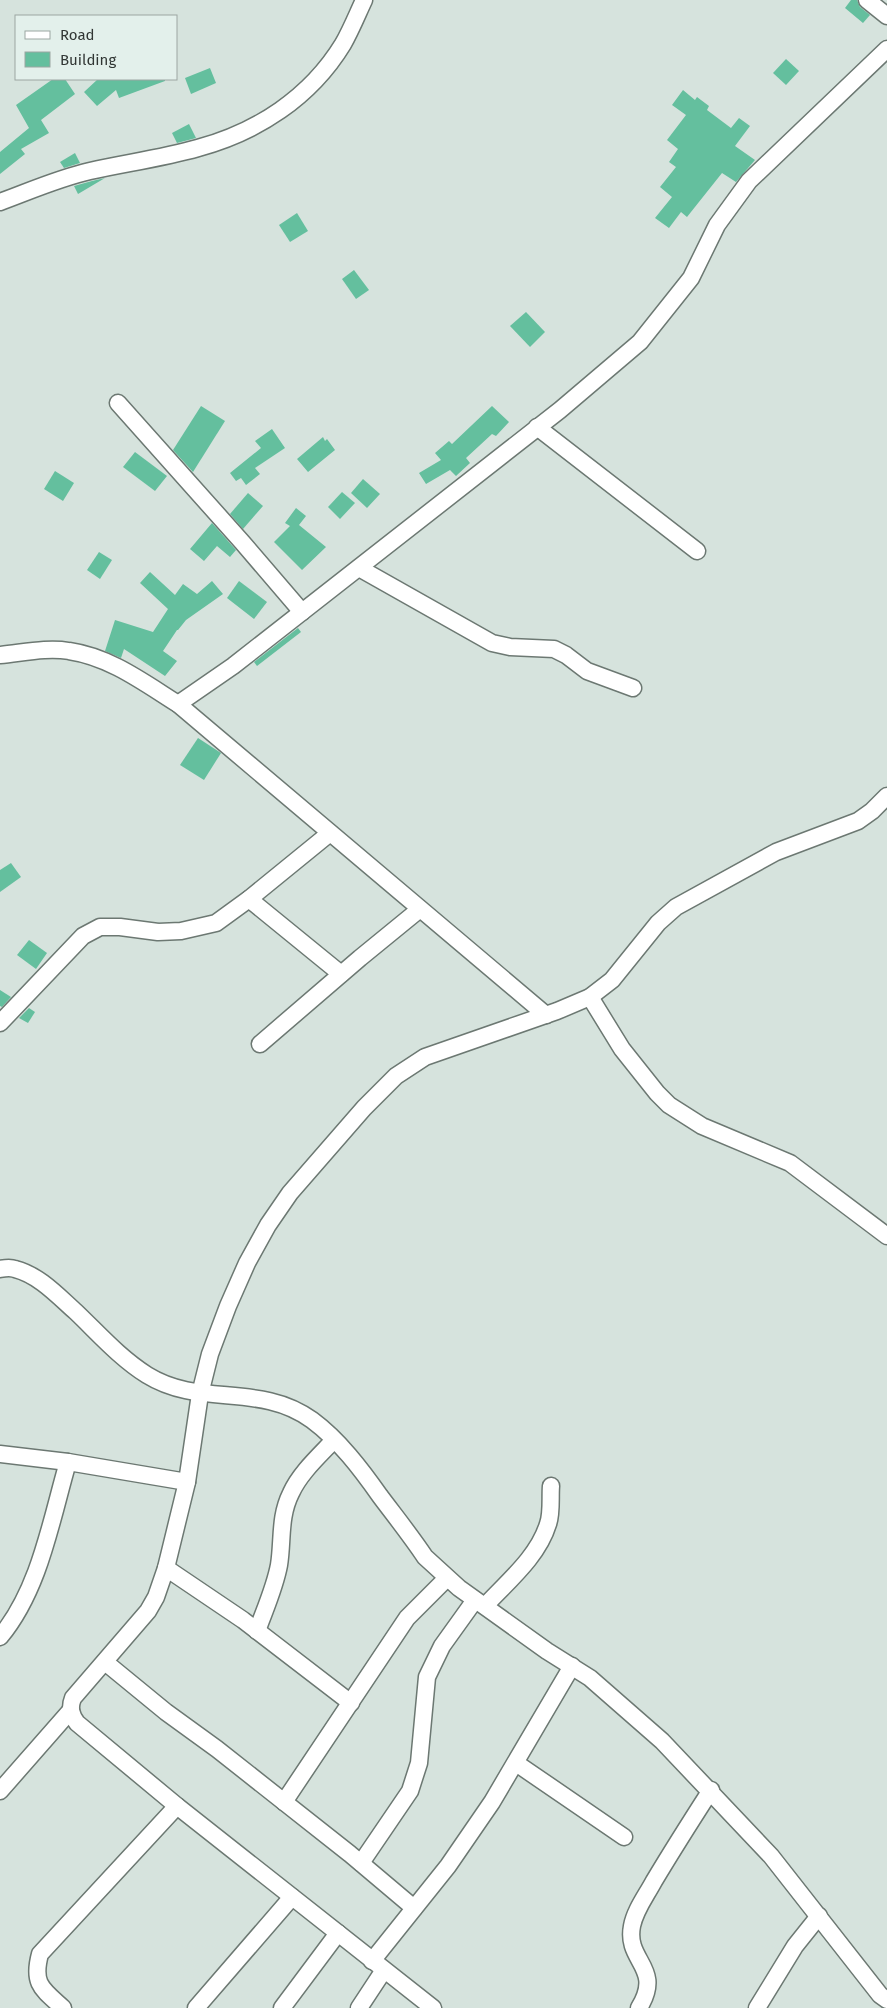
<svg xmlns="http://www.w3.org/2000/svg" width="887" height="2008" font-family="'Fira Sans',sans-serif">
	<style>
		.building { fill: #64bf9e }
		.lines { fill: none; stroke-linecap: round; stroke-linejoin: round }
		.minor-casing { stroke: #6c7872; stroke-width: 19 }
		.minor { stroke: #fff; stroke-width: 16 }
	</style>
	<rect width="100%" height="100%" fill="#d6e3dd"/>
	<g class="building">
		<path d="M851,0H857L860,7L870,15L863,23L845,8Z"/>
		<path d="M786,59L799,71L786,85L773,73Z"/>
		<path d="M210,68L216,83L191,94L185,78Z"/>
		<path d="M53,79H65L75,94L41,120L49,133L21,149L25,154L0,174V152L29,128L16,105Z"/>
		<path d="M98,79H165V81L119,98L116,90L97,106L84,92Z"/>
		<path d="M683,90L695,100L697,97L709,106L707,110L731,128L739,118L750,126L735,146L755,160L736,182L722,173L687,217L681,212L669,228L655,218L672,197L660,187L676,167L669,162L678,149L667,140L686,115L672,105Z"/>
		<path d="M189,124L196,138L177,143L172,133Z"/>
		<path d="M75,153L80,163L64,168L60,162Z"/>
		<path d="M105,178L78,194L74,186L92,181Z"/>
		<path d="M297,213L308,231L290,242L279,225Z"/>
		<path d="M354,270L369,290L356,299L342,279Z"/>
		<path d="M526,312L545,332L530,347L510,326Z"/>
		<path d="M201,406L225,421L193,472L173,450Z"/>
		<path d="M492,406L509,422L496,436L492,434L466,458L470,463L456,476L450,470L426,484L419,473L441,460L435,453L449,441L452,444Z"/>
		<path d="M272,429L285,448L255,468L260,474L246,485L241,478L236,481L230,473L261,448L255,441Z"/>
		<path d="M323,437L325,441L327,439L335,450L308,472L297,459Z"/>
		<path d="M135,452L167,476L155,491L123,467Z"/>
		<path d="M55,471L74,483L63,501L44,489Z"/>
		<path d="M363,479L380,494L367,508L351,493Z"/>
		<path d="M342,492L355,503L340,519L328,507Z"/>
		<path d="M248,493L263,506L243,529L230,514Z"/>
		<path d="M296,508L306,516L299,525L326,547L302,570L274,542L290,526L285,523Z"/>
		<path d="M212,523L236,550L230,557L217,546L204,561L190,549Z"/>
		<path d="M99,552L112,560L100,579L87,570Z"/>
		<path d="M150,572L175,595L183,584L197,594L212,581L223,594L186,620L178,630H177L163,651L177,661L165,676L124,649L121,658L105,651L115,620L153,632L168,609L140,583Z"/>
		<path d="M239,581L267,602L254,619L227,598Z"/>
		<path d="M298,628L301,632L257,666L254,662Z"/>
		<path d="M198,738L221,753L204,780L180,765Z"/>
		<path d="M11,863L21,877L0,892V870Z"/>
		<path d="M29,940L47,953L36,969L17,955Z"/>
		<path d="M0,990L11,997L2,1007L0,1006Z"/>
		<path d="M29,1008L35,1012L28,1023L19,1018Z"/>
	</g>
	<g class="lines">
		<g class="minor-casing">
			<g id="minor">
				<path d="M867,0L887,16"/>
				<path d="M0,202C30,191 59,178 90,171C126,163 163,158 198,148C257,132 310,98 343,44C351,30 357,15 364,0"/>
				<path d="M118,403L242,542L302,612"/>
				<path d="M537,427L697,551"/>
				<path d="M359,568L492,643L510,647L554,649L566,655L587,671L633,688"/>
				<path d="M0,655C22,653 47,647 69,651C110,657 143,682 178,704L546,1015"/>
				<path d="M178,704L233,666L560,410L640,342L691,278L717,225L749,181L887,49"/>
				<path d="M249,899L341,974"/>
				<path d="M590,997L622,1049L657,1093L669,1105L702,1126L790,1163L887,1236"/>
				<path d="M0,1023L83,936L100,927H120L158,932L181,931L216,923L249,899L330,833"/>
				<path d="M260,1044L360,958L420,909"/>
				<path d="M0,1269C5,1268 10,1267 15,1269C39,1275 58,1296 76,1312C99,1334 120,1358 147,1375C200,1408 260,1382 312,1420C339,1440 361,1469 380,1496C395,1516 411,1536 425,1557L459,1588L547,1651L590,1678L662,1741L771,1856L880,1995L887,2000"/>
				<path d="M0,1454L68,1462L187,1482"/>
				<path d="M166,1568L243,1620L351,1703"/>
				<path d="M485,1606C507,1582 538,1557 548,1524C552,1513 550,1498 551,1486"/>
				<path d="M257,1631C265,1609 275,1587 279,1565C283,1540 279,1517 291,1493C300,1473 319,1456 334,1440"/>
				<path d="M0,1637C40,1589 51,1520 68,1462"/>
				<path d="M105,1662L166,1712L217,1749L350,1854L414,1908"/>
				<path d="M516,1763L624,1837"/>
				<path d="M0,1791L71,1710"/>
				<path d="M284,1802L407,1618L447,1578"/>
				<path d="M361,1863L410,1791L419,1763L427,1677L442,1646L475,1600"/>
				<path d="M372,1961L448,1866L492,1802L572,1666"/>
				<path d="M63,2008C42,1989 32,1984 40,1954L177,1806"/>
				<path d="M196,2008L292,1897"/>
				<path d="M282,2008L338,1933"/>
				<path d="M359,2008L384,1970"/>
				<path d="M433,2008L177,1806L77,1723C71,1715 69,1708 73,1698L148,1611L156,1597L166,1568L187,1482L200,1394L210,1354L228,1306L247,1263L268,1225L290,1193L364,1108L396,1076L425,1057L557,1011L590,997L612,980L658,923L676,907L776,852L858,821L872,811L887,796"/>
				<path d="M639,2008C664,1967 625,1962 632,1926C635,1910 646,1896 654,1881C672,1851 691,1821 711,1790"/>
				<path d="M757,2008L795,1946L819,1916"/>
			</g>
		</g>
		<use href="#minor" class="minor"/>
	</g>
	<rect x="15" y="15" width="162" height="65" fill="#e3f0eb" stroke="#9ca6a2"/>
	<rect x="25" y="31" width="25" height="8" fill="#ffffff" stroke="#9ca6a2"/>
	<text x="60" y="40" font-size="15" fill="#313634">Road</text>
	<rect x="25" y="52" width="25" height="15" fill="#64bf9e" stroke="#9ca6a2"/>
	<text x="60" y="65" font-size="15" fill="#313634">Building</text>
</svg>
